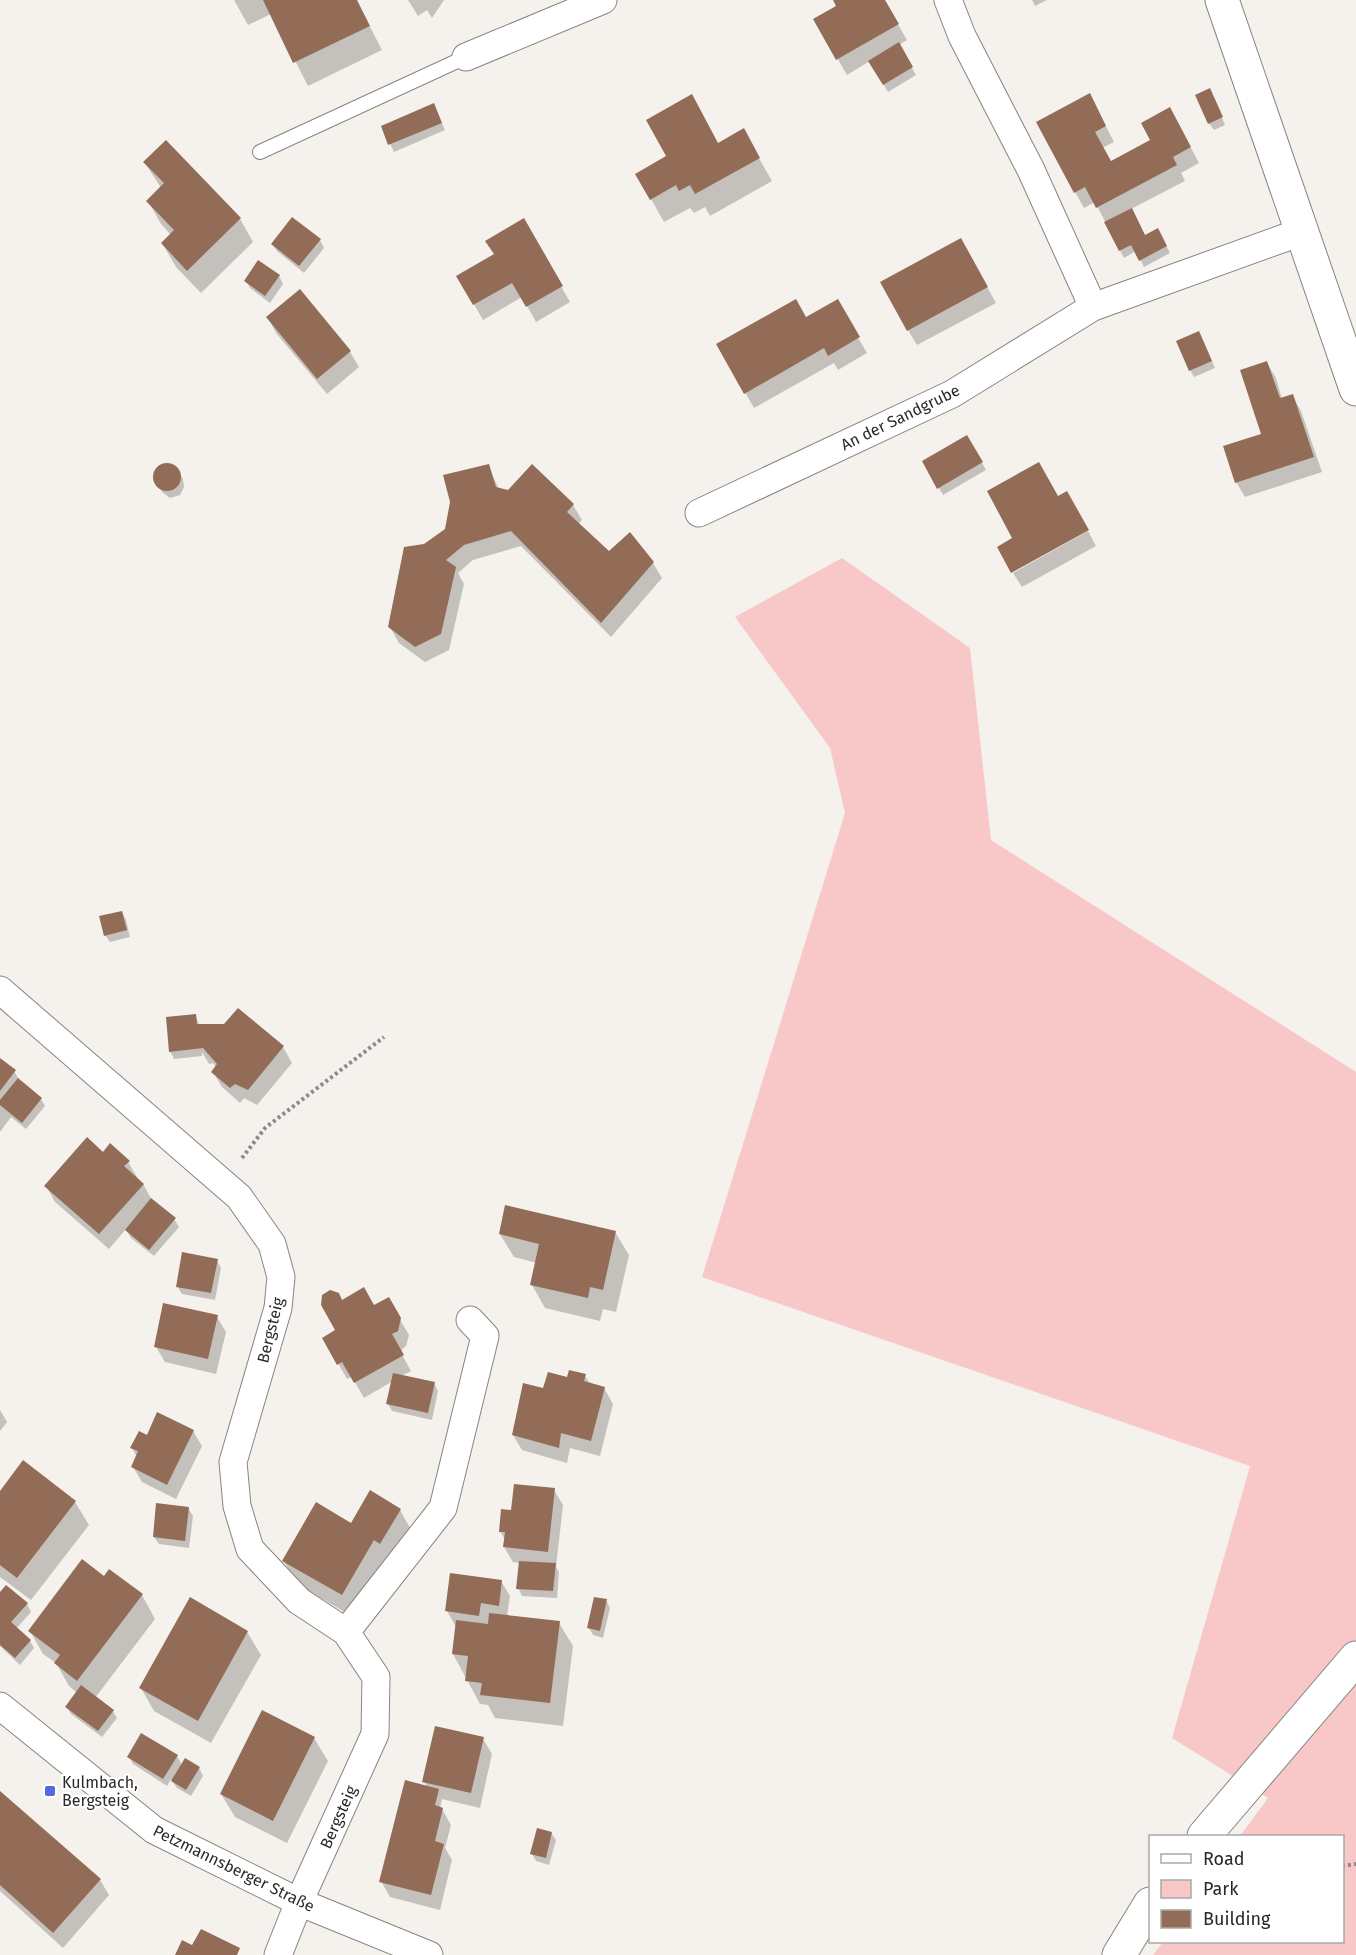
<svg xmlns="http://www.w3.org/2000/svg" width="1356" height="1955" font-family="'Fira Sans',sans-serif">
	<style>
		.green { fill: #f8c7c8 }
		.shadow { fill: #0003 }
		.building { fill: #926c56 }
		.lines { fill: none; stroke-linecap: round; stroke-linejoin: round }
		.lane-casing { stroke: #878580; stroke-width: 16 }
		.street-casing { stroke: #878580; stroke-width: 29 }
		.secondary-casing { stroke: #878580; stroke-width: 35 }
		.path { stroke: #8d8b88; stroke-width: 4; stroke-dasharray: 3 3; stroke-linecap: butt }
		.lane { stroke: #fff; stroke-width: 14 }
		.street { stroke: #fff; stroke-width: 27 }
		.secondary { stroke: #fff; stroke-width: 33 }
		.poi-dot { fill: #5568de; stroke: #fff; stroke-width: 2 }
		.labels { text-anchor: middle; stroke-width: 4.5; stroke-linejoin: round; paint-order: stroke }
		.street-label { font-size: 16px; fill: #2a2927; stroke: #fff }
		.poi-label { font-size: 16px; fill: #2a2927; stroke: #fff; text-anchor: start }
	</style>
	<rect width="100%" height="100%" fill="#f5f2ed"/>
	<path class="green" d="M842,558L970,648L991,840L1356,1072V1955H1153L1163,1942H1342V1836H1240L1268,1798L1172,1738L1250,1466L702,1277L845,813L830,748L735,617Z"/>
	<g class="shadow">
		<path d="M234,0H356L382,50L308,86L271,14L248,25Z"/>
		<path d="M408,0H444L432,18L427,10L418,16Z"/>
		<path d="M834,0H884L907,40L899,45L916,75L888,92L870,61L847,75L815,20L838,7Z"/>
		<path d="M1032,0H1047L1035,6Z"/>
		<path d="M1213,97L1225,125L1214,130L1209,123Z"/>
		<path d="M1098,111L1114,142L1102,148L1111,163L1178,124L1199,163L1181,173L1185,181L1131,209L1145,236L1158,230L1170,253L1144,267L1136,251L1124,258L1095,202L1084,208L1075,192Z"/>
		<path d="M437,112L445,130L394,152L382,126Z"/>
		<path d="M743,130L772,181L710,216L705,207L694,213L690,208L664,222L637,174L718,144Z"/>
		<path d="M145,163L240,219L253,242L201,293L176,267L162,243L171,235L161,224L148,201L161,188Z"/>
		<path d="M523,220L570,302L536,322L522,297L483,320L458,276L495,255Z"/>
		<path d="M320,240L324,248L304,273L277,251L272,244Z"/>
		<path d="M969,255L996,303L917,345L908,330Z"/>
		<path d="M279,276L283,284L270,303L250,288L246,281Z"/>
		<path d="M837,301L867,353L838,370L834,363L754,408L718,345L806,319Z"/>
		<path d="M268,318L350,352L359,367L327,394L276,333Z"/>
		<path d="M1203,340L1215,368L1194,377L1190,370Z"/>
		<path d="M1267,363L1276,378L1282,399L1292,395L1301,411L1322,472L1245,497L1236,482L1263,435Z"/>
		<path d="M967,437L986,470L943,495L924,462Z"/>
		<path d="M170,465L178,471L183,479L184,487L180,495L170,498L162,492L157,484L155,474L158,468Z"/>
		<path d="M488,466L499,489L509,492L532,466L573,505L582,520L578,525L609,553L653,563L662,578L611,637L521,546L473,560L458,573L464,584L449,650L425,662L399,643L390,627L425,545L446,530Z"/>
		<path d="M1088,531L1096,546L1022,587L1013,573Z"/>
		<path d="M122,912L126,920L130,937L110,942L105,935Z"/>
		<path d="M238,1010L283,1047L292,1063L257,1105L244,1098L240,1103L222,1087L213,1072L216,1067L213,1063L209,1064L202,1052V1056L174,1059L170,1051L195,1015L200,1026H225Z"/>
		<path d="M0,1060L14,1071L21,1083L41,1099L45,1106L26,1129L11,1117L0,1132Z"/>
		<path d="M103,1154L128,1162L137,1177L136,1178L143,1184L152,1200L174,1219L179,1227L154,1256L131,1238L126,1229L109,1249L55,1202L46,1186Z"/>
		<path d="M615,1232L629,1255L616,1312L603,1309L600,1321L545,1308L532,1285L537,1263L514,1257L500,1234Z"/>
		<path d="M217,1261L221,1268L215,1300L182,1294L177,1286Z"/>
		<path d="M388,1299L409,1335L406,1346L400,1351L411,1371L401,1376L434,1383L438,1391L432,1420L392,1411L388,1404L393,1381L364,1398L352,1377L347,1379L324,1338L337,1331L342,1302L374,1307Z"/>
		<path d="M217,1317L226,1332L216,1374L165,1362L156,1347Z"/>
		<path d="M585,1376L590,1384L604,1388L613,1404L600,1456L570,1448L567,1463L522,1450L513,1435L544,1390L568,1379Z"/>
		<path d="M0,1410L7,1422L0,1431Z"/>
		<path d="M193,1431L202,1446L176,1499L142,1482L133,1467L137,1457L132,1448L147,1437Z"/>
		<path d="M554,1490L563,1505L556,1567L559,1572L557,1598L522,1596L518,1588L520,1563L513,1562L504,1547L505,1540L500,1531L512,1511Z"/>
		<path d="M0,1493L75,1502L89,1525L31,1600L0,1577Z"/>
		<path d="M188,1508L193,1516L189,1548L159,1544L154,1537Z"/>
		<path d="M400,1510L413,1533L355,1618L297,1584L284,1561L351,1525Z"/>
		<path d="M501,1581L510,1596L507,1616L559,1623L573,1646L563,1726L495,1718L488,1705L480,1704L453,1654L456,1627L447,1611Z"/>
		<path d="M0,1594L27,1604L31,1612L16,1629L30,1641L34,1648L20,1665L0,1646Z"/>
		<path d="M142,1595L155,1619L95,1698L113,1711L117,1718L102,1737L71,1714L67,1707L77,1693L69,1686L56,1663L43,1654L30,1631Z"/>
		<path d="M606,1600L610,1608L603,1638L593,1635L589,1628Z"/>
		<path d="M247,1632L261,1655L211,1743L154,1711L141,1688Z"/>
		<path d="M314,1738L328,1761L287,1843L235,1817L221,1794Z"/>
		<path d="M483,1739L492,1754L480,1808L442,1799L440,1809H442L451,1825L445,1848L452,1860L440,1910L390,1897L381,1881L427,1787L424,1781Z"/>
		<path d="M177,1756L182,1765L199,1768L203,1776L191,1796L177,1788L171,1779L167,1786L133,1764L129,1757Z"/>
		<path d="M0,1792L100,1880L109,1895L63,1948L0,1891Z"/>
		<path d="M551,1833L556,1840L549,1865L536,1861L532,1854Z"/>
	</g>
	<g class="building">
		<path d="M263,0H357L370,26L293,63Z"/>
		<path d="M833,0H885L899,24L836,60L813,19L836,6Z"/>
		<path d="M899,42L913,67L883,85L868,61Z"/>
		<path d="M1210,88L1223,117L1208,124L1195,95Z"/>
		<path d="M1090,93L1106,126L1095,132L1111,161L1150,140L1141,123L1170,107L1191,147L1173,157L1177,165L1096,208L1085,187L1074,193L1036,122Z"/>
		<path d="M692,94L718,143L744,128L760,158L695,194L690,185L679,191L676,185L650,200L635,174L666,156L646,120Z"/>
		<path d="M434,103L442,123L388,145L381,126Z"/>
		<path d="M166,140L241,218L187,271L161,243L174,230L146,201L164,183L143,162Z"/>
		<path d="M1132,208L1145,235L1158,228L1167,246L1139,261L1131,245L1119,251L1104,222Z"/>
		<path d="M292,217L321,239L299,266L271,244Z"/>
		<path d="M524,218L563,286L526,307L512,283L473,305L456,276L494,254L485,241Z"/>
		<path d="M961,238L988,287L907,331L880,282Z"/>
		<path d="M258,260L280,275L265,296L244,281Z"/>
		<path d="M300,289L351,351L317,379L266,317Z"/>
		<path d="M796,299L806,317L838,299L860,337L828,356L824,348L744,394L716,344Z"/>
		<path d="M1199,331L1212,361L1189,371L1176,341Z"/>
		<path d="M1267,361L1280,398L1293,394L1314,457L1235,483L1223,446L1261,434L1240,370Z"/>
		<path d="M967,435L983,462L937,489L922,461Z"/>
		<path d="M1039,462L1058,496L1067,491L1089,530L1011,573L997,547L1012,538L987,491Z"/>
		<circle cx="167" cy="477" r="14"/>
		<path d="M489,464L496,487L508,490L532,464L574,504L567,512L609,551L630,532L654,562L601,623L511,531L464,545L446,560L456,567L441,634L415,647L388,627L404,547L424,544L445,529L450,502L443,475Z"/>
		<path d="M122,911L127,930L104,936L99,916Z"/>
		<path d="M238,1008L284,1046L248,1090L235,1084L230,1088L211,1072L217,1064L203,1048L169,1052L166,1017L196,1014L197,1024H224Z"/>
		<path d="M0,1058L16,1070L0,1091Z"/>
		<path d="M18,1078L42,1098L22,1123L0,1105V1100Z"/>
		<path d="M87,1137L103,1152L110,1143L130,1161L124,1166L144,1184L99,1234L44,1186Z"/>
		<path d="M151,1198L176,1218L149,1250L125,1230Z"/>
		<path d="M505,1205L616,1231L603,1290L590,1287L588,1298L530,1285L539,1244L499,1234Z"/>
		<path d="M182,1252L218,1259L211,1293L176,1287Z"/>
		<path d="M364,1287L374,1305L389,1297L401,1318L398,1331L392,1334L404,1355L354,1383L342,1362L337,1365L322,1338L335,1330L321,1305L322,1295L330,1290L339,1293L342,1300Z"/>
		<path d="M163,1303L218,1315L208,1359L154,1347Z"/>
		<path d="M569,1370L586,1374L584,1381L605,1387L591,1441L561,1433L559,1448L512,1435L523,1383L543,1388L548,1372L567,1377Z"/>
		<path d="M393,1373L435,1382L428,1413L386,1404Z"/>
		<path d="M157,1412L194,1430L167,1485L131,1467L138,1451L130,1448L139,1431L147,1435Z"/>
		<path d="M23,1460L76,1501L17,1578L0,1565V1491Z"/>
		<path d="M514,1484L555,1488L548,1552L503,1547L505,1532H499L501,1509L511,1510Z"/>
		<path d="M370,1490L401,1509L380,1544L374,1540L342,1595L282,1561L316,1502L351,1523Z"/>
		<path d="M156,1503L189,1507L185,1541L153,1537Z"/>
		<path d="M82,1559L104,1576L109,1569L143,1594L77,1681L54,1663L60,1655L28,1631Z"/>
		<path d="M519,1561L556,1563L553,1591L516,1589Z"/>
		<path d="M450,1573L502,1580L499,1606L481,1603L479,1616L445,1611Z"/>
		<path d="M6,1585L28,1603L11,1622L31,1640L15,1658L0,1645V1592Z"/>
		<path d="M190,1597L248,1631L198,1721L139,1688Z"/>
		<path d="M594,1597L607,1599L600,1631L587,1628Z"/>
		<path d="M489,1613L560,1621L550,1703L480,1695L482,1683L465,1681L468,1656L452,1654L456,1620L488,1624Z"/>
		<path d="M81,1685L114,1710L98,1731L65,1707Z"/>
		<path d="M262,1710L315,1737L273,1821L220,1794Z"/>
		<path d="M435,1726L484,1737L471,1793L422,1782Z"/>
		<path d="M141,1733L178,1755L163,1779L127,1757Z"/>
		<path d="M185,1758L200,1767L186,1790L171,1781Z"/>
		<path d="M405,1780L439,1789L435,1805L443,1808L435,1841L444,1844L431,1895L379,1882Z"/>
		<path d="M0,1791L101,1879L53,1933L0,1885Z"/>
		<path d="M537,1828L552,1832L546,1858L530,1854Z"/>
		<path d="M201,1929L240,1948L237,1955H175L182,1940L192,1945Z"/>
	</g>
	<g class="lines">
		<g class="lane-casing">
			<path id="lane" d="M260,152L466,57"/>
		</g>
		<g class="street-casing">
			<g id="street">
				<path d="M948,0L962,36L1031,170L1093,307"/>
				<path d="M466,57L603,0"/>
				<path d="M699,513L952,394L1093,307L1301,232"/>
				<path d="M0,990L239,1197L272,1244L281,1277L278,1308L233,1462L237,1506L250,1549L299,1601L346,1632L376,1677L375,1734L299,1902L278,1955"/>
				<path d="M346,1632L443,1508L485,1336L470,1320"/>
				<path d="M0,1706L154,1830L299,1902L429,1955"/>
			</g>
		</g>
		<g class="secondary-casing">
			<g id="secondary">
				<path d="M1222,0L1356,389"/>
				<path d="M1204,1836L1356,1658"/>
				<path d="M1119,1955L1150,1904"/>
			</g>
		</g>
		<g class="path">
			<path d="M242,1158L265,1128L384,1037"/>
			<path d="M1342,1866L1356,1864"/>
		</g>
		<use href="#lane" class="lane"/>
		<use href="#street" class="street"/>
		<use href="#secondary" class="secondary"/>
	</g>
	<rect class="poi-dot" x="44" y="1785" width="12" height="12" rx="3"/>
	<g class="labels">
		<g class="street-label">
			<text transform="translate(900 417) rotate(-26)" y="6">An der Sandgrube</text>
			<text transform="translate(270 1330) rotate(-76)" y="6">Bergsteig</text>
			<text transform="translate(338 1817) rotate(-66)" y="6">Bergsteig</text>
			<text transform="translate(234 1868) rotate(26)" y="6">Petzmannsberger Straße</text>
		</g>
		<g class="poi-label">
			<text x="62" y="1788">Kulmbach,<tspan x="62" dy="18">Bergsteig</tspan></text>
		</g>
	</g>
	<rect x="1149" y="1835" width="195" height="108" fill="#ffffff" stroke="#aaa9a9" stroke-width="1.5"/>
	<rect x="1161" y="1854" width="30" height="9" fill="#ffffff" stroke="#aaa9a9" stroke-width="1.5"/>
	<text x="1203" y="1865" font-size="18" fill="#2a2927">Road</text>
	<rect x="1161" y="1880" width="30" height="18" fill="#f8c7c8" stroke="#aaa9a9" stroke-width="1.5"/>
	<text x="1203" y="1895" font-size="18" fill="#2a2927">Park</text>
	<rect x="1161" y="1910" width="30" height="18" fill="#926c56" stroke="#aaa9a9" stroke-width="1.5"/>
	<text x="1203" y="1925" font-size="18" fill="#2a2927">Building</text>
</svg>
